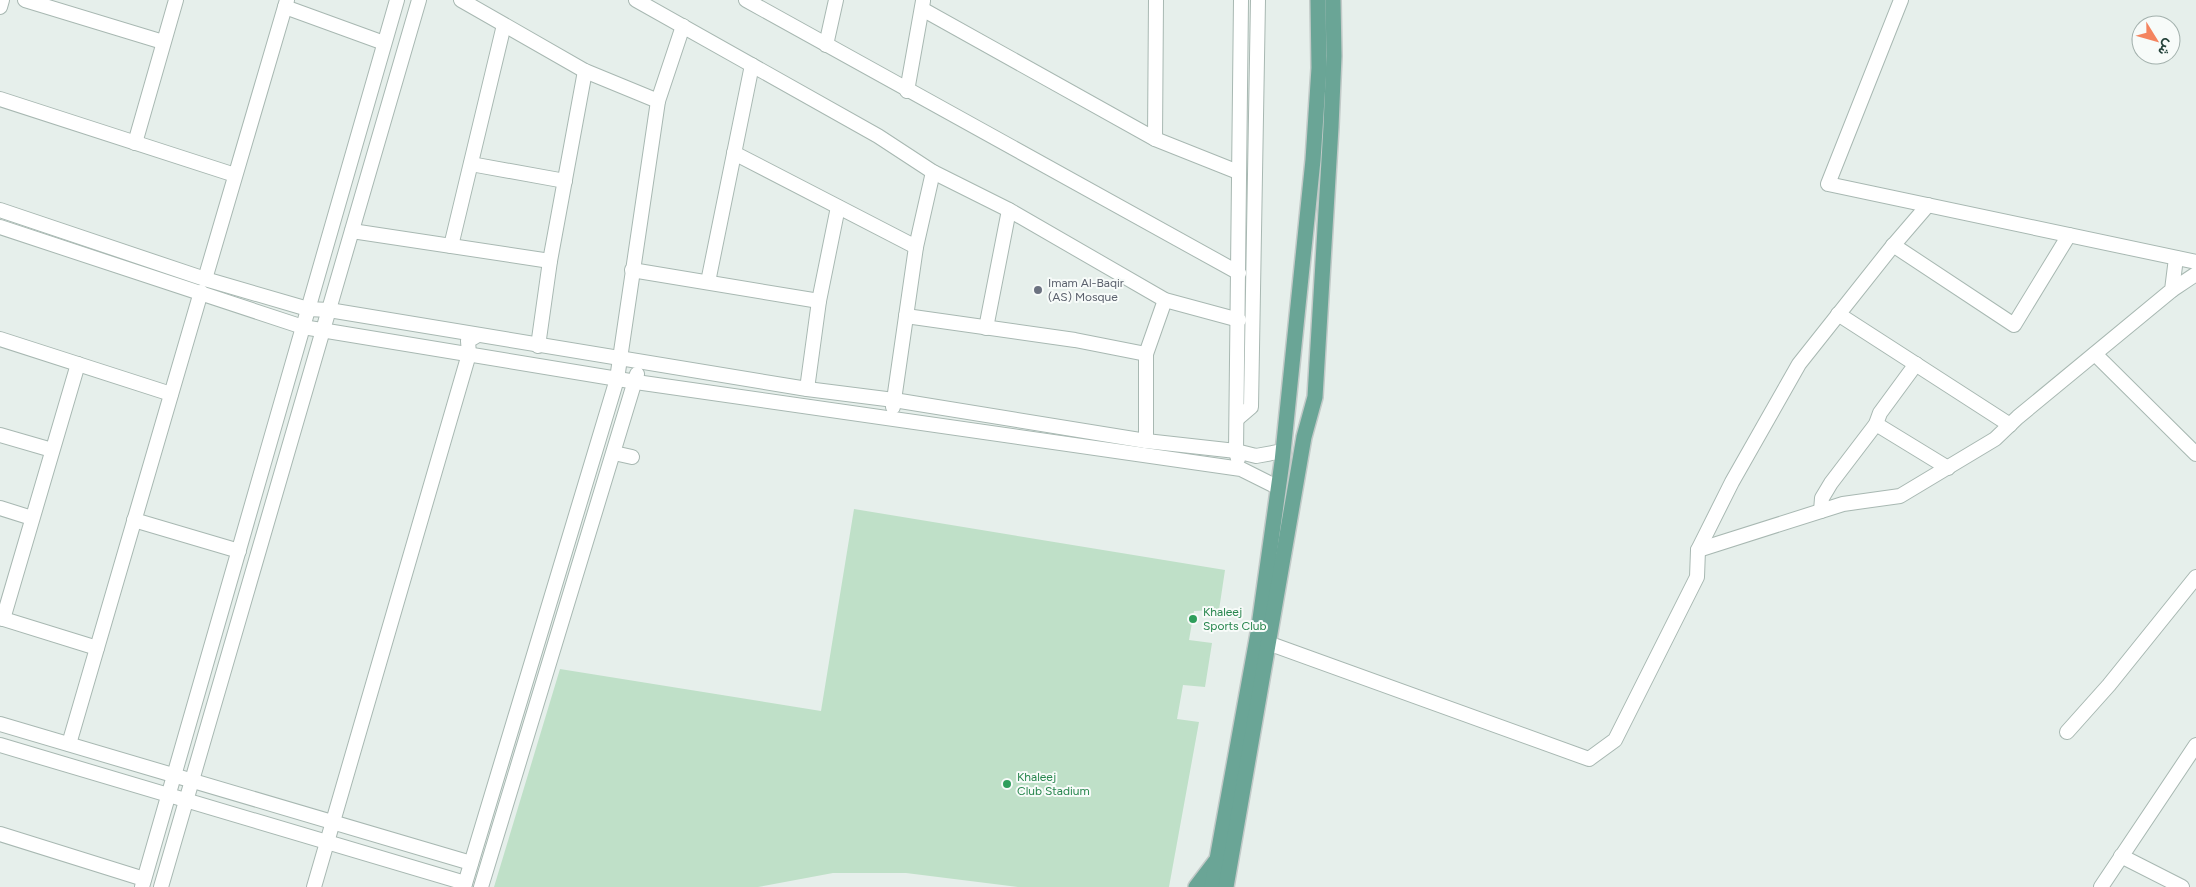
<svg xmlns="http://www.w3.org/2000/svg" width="2196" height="887" font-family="Figtree,Vazirmatn,sans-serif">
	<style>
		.green { fill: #bfe0c8 }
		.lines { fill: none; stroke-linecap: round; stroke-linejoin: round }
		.minor-casing { stroke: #a8b8b2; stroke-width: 16 }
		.major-casing { stroke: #c2cac8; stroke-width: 18 }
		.minor { stroke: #fff; stroke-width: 14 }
		.major { stroke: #6aa596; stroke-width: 15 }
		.worship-dot { fill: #6b7280; stroke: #f7fbf9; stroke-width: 2 }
		.leisure-dot { fill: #2e9e5b; stroke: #f7fbf9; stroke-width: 2 }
		.labels { text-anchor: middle; stroke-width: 4; stroke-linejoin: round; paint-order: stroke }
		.worship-label { font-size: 12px; fill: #5b616d; stroke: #f7fbf9; text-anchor: start }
		.leisure-label { font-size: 12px; fill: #27864d; stroke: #f7fbf9; text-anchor: start }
	</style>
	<rect width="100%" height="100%" fill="#e6efeb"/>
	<path class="green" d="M854,509L1225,570L1219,610L1194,611L1189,640L1212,643L1205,687L1183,685L1177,719L1199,722L1169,887H1018L906,873H833L758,887H494L560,669L821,711Z"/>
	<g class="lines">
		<g class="minor-casing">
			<g id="minor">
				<path d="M25,0L163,42"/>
				<path d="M461,0L585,71L658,101"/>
				<path d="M636,0L878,136L933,172L1009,210L1165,300L1239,320"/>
				<path d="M746,0L1239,273"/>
				<path d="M1901,0L1828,184L2196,262"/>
				<path d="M0,7L2,0"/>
				<path d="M285,7L384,43"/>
				<path d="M922,9L1155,139L1238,172"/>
				<path d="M826,45L836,0"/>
				<path d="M907,91L923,1"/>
				<path d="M0,99L235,175"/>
				<path d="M1155,139L1156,0"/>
				<path d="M135,143L176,0"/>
				<path d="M734,153L916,247"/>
				<path d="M471,164L565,181"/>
				<path d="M0,210L205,279L308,309L329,310L807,389L894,400L1146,441L1236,451L1256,456L1283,451"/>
				<path d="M0,227L303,327L636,382L1241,469L1277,487"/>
				<path d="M352,231L550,261"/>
				<path d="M1893,245L2014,325L2069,235"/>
				<path d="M451,246L504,25"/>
				<path d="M632,270L819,301"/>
				<path d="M205,279L287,0"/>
				<path d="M708,282L752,65"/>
				<path d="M2172,290L2196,274"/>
				<path d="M1838,314L2010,425"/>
				<path d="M906,316L1075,340L1146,354"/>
				<path d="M986,328L1009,210"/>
				<path d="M0,339L171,394"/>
				<path d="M538,346L550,261L585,71"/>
				<path d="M2095,354L2196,454"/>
				<path d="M807,389L819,301L838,207"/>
				<path d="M893,407L916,247L933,172"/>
				<path d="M1237,419L1251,407L1258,0"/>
				<path d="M1876,424L1948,468"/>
				<path d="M0,435L52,450"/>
				<path d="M1146,441V354L1165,300"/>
				<path d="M614,453L632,457"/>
				<path d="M1238,459L1236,451L1241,0"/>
				<path d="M0,508L32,518"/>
				<path d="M1821,511L1822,498L1831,483L1876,424L1880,413L1916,364"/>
				<path d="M134,520L239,551"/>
				<path d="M1698,550L1843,504L1900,496L1995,439L2018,417L2172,290L2176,258"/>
				<path d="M0,618L97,648"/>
				<path d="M3,619L78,364"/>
				<path d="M1268,643L1589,759L1615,740L1697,577L1698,550L1732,482L1799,364L1891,248L1928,205"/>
				<path d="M0,724L471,863"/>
				<path d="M2067,732L2109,685L2196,577"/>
				<path d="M69,744L201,292"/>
				<path d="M0,745L465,883"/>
				<path d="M0,834L144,879"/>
				<path d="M2121,856L2182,887"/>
				<path d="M142,887L397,0"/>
				<path d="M161,887L419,0"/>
				<path d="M314,887L469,354L468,341L478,335"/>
				<path d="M464,887L617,379L658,101L683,26"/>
				<path d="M481,887L637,374"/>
				<path d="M2101,887L2196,745"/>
			</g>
		</g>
		<g class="major-casing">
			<g id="major">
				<path d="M1196,887L1215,862"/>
				<path d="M1212,887L1258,633L1282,462L1313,160L1319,68L1318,0"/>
				<path d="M1226,887L1304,437L1315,397L1331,127L1334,56L1333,0"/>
			</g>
		</g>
		<use href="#minor" class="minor"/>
		<use href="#major" class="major"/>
	</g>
	<circle class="worship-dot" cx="1038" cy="290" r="5"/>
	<g class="leisure-dot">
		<circle cx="1193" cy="619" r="5"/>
		<circle cx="1007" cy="784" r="5"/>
	</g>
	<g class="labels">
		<g class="worship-label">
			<text x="1048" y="287">Imam Al-Baqir<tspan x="1048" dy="14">(AS) Mosque</tspan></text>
		</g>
		<g class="leisure-label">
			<text x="1203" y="616">Khaleej<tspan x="1203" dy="14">Sports Club</tspan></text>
			<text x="1017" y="781">Khaleej<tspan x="1017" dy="14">Club Stadium</tspan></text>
		</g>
	</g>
	<g transform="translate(2156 40) rotate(127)"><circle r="24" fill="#f7fbf9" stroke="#a3b1ad"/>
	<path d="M0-4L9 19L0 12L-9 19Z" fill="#f4845f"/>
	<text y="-8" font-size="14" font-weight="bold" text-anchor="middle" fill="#24423a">ش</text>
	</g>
</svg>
